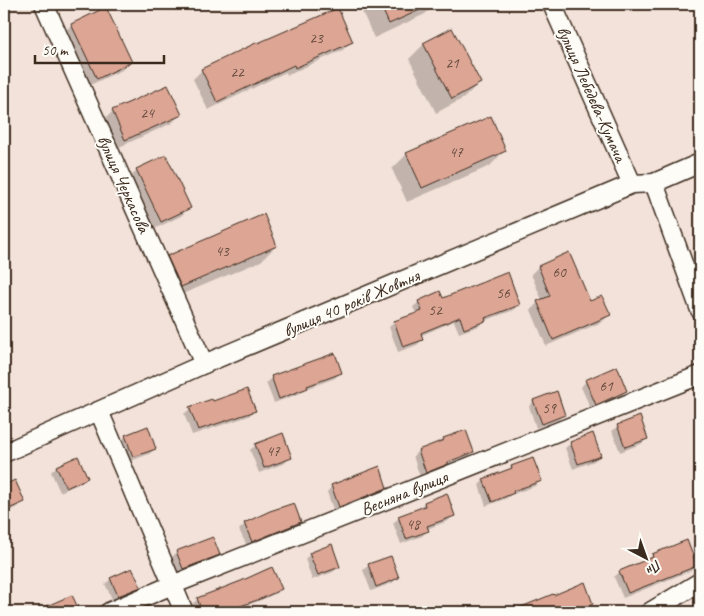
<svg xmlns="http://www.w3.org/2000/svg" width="704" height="616" font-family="Caveat,sans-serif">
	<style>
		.shadow { fill: #0003 }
		.building { fill: #dca594; stroke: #3b2a1e }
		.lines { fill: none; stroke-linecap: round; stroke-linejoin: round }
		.street-casing { stroke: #3b2a1e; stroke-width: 21 }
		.street { stroke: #fdfcf7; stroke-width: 18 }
		.labels { text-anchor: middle; stroke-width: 4; stroke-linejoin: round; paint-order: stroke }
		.number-label { font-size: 15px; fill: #63493c }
		.street-label { font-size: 18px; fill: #3b2a1e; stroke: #fdfcf7 }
	</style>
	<rect width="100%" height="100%" fill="#f3e2d9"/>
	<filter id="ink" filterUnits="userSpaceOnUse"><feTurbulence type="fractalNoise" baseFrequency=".02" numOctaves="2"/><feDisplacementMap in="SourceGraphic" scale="10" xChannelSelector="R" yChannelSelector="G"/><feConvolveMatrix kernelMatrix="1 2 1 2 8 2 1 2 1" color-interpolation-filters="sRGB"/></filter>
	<g filter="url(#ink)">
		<g class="shadow">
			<path d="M367,4H436L425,14L374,38L361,9Z"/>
			<path d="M105,9L130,61L122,70L88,86L63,34L71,25Z"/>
			<path d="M351,41L343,50L287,75L286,72L208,110L193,79L202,70Z"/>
			<path d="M424,44L479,83L464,98L436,113L409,59Z"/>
			<path d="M168,86L180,115L172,123L117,148L104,120L113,111Z"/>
			<path d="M504,151L490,166L407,202L392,169L407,154Z"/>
			<path d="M137,170L189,208L181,216L152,230L129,179Z"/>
			<path d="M276,246L261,261L166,301L153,272L168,257Z"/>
			<path d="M538,267L589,303L609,315L602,322L546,346L531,310L538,302L542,300L531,274Z"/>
			<path d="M442,299L519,305L514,310L484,321L479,326L459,333L454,321L420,336L422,340L417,345L398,352L389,327L395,322L416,314L413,307L419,302Z"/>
			<path d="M341,372L335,378L306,389L301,393L274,403L266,383L272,377Z"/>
			<path d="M586,381L626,390L621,396L591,409L581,387Z"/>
			<path d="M534,401L564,415L558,420L536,428L529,406Z"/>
			<path d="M190,409L254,410L249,416L192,435L184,414Z"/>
			<path d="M618,426L647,439L641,444L620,452L612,431Z"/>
			<path d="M126,436L155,449L149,454L128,462L120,441Z"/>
			<path d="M444,439L473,452L468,457L444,466L441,469L420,477L413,456L418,451L440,443Z"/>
			<path d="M571,443L600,456L594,461L573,469L565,448Z"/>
			<path d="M256,445L290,458L285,463L259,473L250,450Z"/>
			<path d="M533,460L540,481L535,486L511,495L507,498L486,506L479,485L484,480L508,471L512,467Z"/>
			<path d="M56,467L86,477L81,483L60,492L51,472Z"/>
			<path d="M15,481L24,501L18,507L4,513V486Z"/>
			<path d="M332,486L386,488L381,493L334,512L327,492Z"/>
			<path d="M424,503L453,516L448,521L427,529V531L422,536L401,544L393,523L399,518L420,510L419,508Z"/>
			<path d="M271,512L299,522L294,527L247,546L239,530L245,524Z"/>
			<path d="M177,552L218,554L213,560L178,574L172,557Z"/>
			<path d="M310,554L339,567L333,572L312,580L305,559Z"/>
			<path d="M653,555L695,565L690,571L623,598L614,577L620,572L648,560Z"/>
			<path d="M369,565L398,578L392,583L371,591L363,570Z"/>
			<path d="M111,579L139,587L134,592L113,601L105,584Z"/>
			<path d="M280,589L275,594L231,612H195L192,604L198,599Z"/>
			<path d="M592,604L586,609L578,612H523L522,611Z"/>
		</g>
		<g class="building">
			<path d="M380,4H433L389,24Z"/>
			<path d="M106,7L132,62L97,79L71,24Z"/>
			<path d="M338,8L353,42L295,68L294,65L217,102L201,69L258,42V43Z"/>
			<path d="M452,28L481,83L452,99L423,43Z"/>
			<path d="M168,85L182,115L125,140L112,110Z"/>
			<path d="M491,116L506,151L422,188L406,153Z"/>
			<path d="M166,155L191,208L161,222L136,169Z"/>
			<path d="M264,214L277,246L181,287L167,256Z"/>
			<path d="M569,252L590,301L602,296L611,315L553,340L537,301L550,296L538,266Z"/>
			<path d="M508,272L520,305L485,318L486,321L464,329L460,317L421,333L423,340L403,347L394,321L422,311L418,301L440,291L443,298Z"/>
			<path d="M335,353L342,373L307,386L308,388L279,399L271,376Z"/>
			<path d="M617,366L627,391L596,405L585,380Z"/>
			<path d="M247,389L256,411L198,430L189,407L212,399L213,401Z"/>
			<path d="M557,391L565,415L542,424L533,400Z"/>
			<path d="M640,416L648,439L625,447L617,425Z"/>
			<path d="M148,426L156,449L133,457L125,435Z"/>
			<path d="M466,430L474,452L448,462V464L426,473L418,450L444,440L443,438Z"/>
			<path d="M283,433L292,458L264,468L255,444Z"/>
			<path d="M593,433L601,456L578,464L570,442Z"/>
			<path d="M78,456L88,478L66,488L56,466Z"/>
			<path d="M533,458L542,481L513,491L514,493L492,502L483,479L512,468L511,466Z"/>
			<path d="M380,466L387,488L339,507L331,485Z"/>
			<path d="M15,480L25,502L4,511V485Z"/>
			<path d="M447,493L455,516L427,526L429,531L406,539L398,516L425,506L424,502Z"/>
			<path d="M294,503L301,522L252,542L244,523L270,511Z"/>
			<path d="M213,537L220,555L183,569L176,551Z"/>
			<path d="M687,540L697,566L628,593L619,571L653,557L652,554Z"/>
			<path d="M332,544L340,567L318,575L309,553Z"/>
			<path d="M391,556L399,578L376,587L368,564Z"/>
			<path d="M272,567L282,589L263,598L224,612H202L197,598L241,581Z"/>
			<path d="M132,568L141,587L118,596L110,578Z"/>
			<path d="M585,582L593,604L573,612H509L553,594L554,595Z"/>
			<path d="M72,595L80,612H33Z"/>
		</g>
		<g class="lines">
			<g class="street-casing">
				<g id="street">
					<path d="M44,4L204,364"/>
					<path d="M552,4L632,184"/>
					<path d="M654,183L700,310"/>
					<path d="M99,411L184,612"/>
					<path d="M4,453L204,364L632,184L654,183L700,163"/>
					<path d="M109,612L172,585L700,375"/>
					<path d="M650,612L700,582"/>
				</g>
			</g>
			<use href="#street" class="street"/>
		</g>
	</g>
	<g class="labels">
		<g class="number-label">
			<text x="316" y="43">23</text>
			<text x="452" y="68">21</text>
			<text x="237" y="77">22</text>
			<text x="147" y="118">24</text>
			<text x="456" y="157">47</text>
			<text x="222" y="256">43</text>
			<text x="559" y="277">60</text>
			<text x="503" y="298">56</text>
			<text x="435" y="315">52</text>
			<text x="606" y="391">61</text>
			<text x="549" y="413">59</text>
			<text x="273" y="456">47</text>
			<text x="413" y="529">48</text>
		</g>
		<g class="street-label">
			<text transform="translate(592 94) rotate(66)" y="6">вулиця Лебедєва-Кумача</text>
			<text transform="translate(124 184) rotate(66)" y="6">вулиця Черкасова</text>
			<text transform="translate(351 303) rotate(-23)" y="6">вулиця 40 років Жовтня</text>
			<text transform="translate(404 493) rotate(-22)" y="6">Весняна вулиця</text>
		</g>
	</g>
	<rect width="704" height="616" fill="none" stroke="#fdfcf7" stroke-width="20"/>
	<rect x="10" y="10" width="684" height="596" fill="none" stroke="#3b2a1e" stroke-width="2" filter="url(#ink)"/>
	<g transform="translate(646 558) rotate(139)" stroke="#fdfcf7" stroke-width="4" paint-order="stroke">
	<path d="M0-4L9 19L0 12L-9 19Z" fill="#3b2a1e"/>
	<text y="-8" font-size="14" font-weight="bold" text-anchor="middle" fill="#3b2a1e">Пн</text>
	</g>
	<path d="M35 55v8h129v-8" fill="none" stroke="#3b2a1e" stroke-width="2.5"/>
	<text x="42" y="55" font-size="15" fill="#3b2a1e" stroke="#fdfcf7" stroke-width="4" paint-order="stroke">50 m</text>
</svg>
